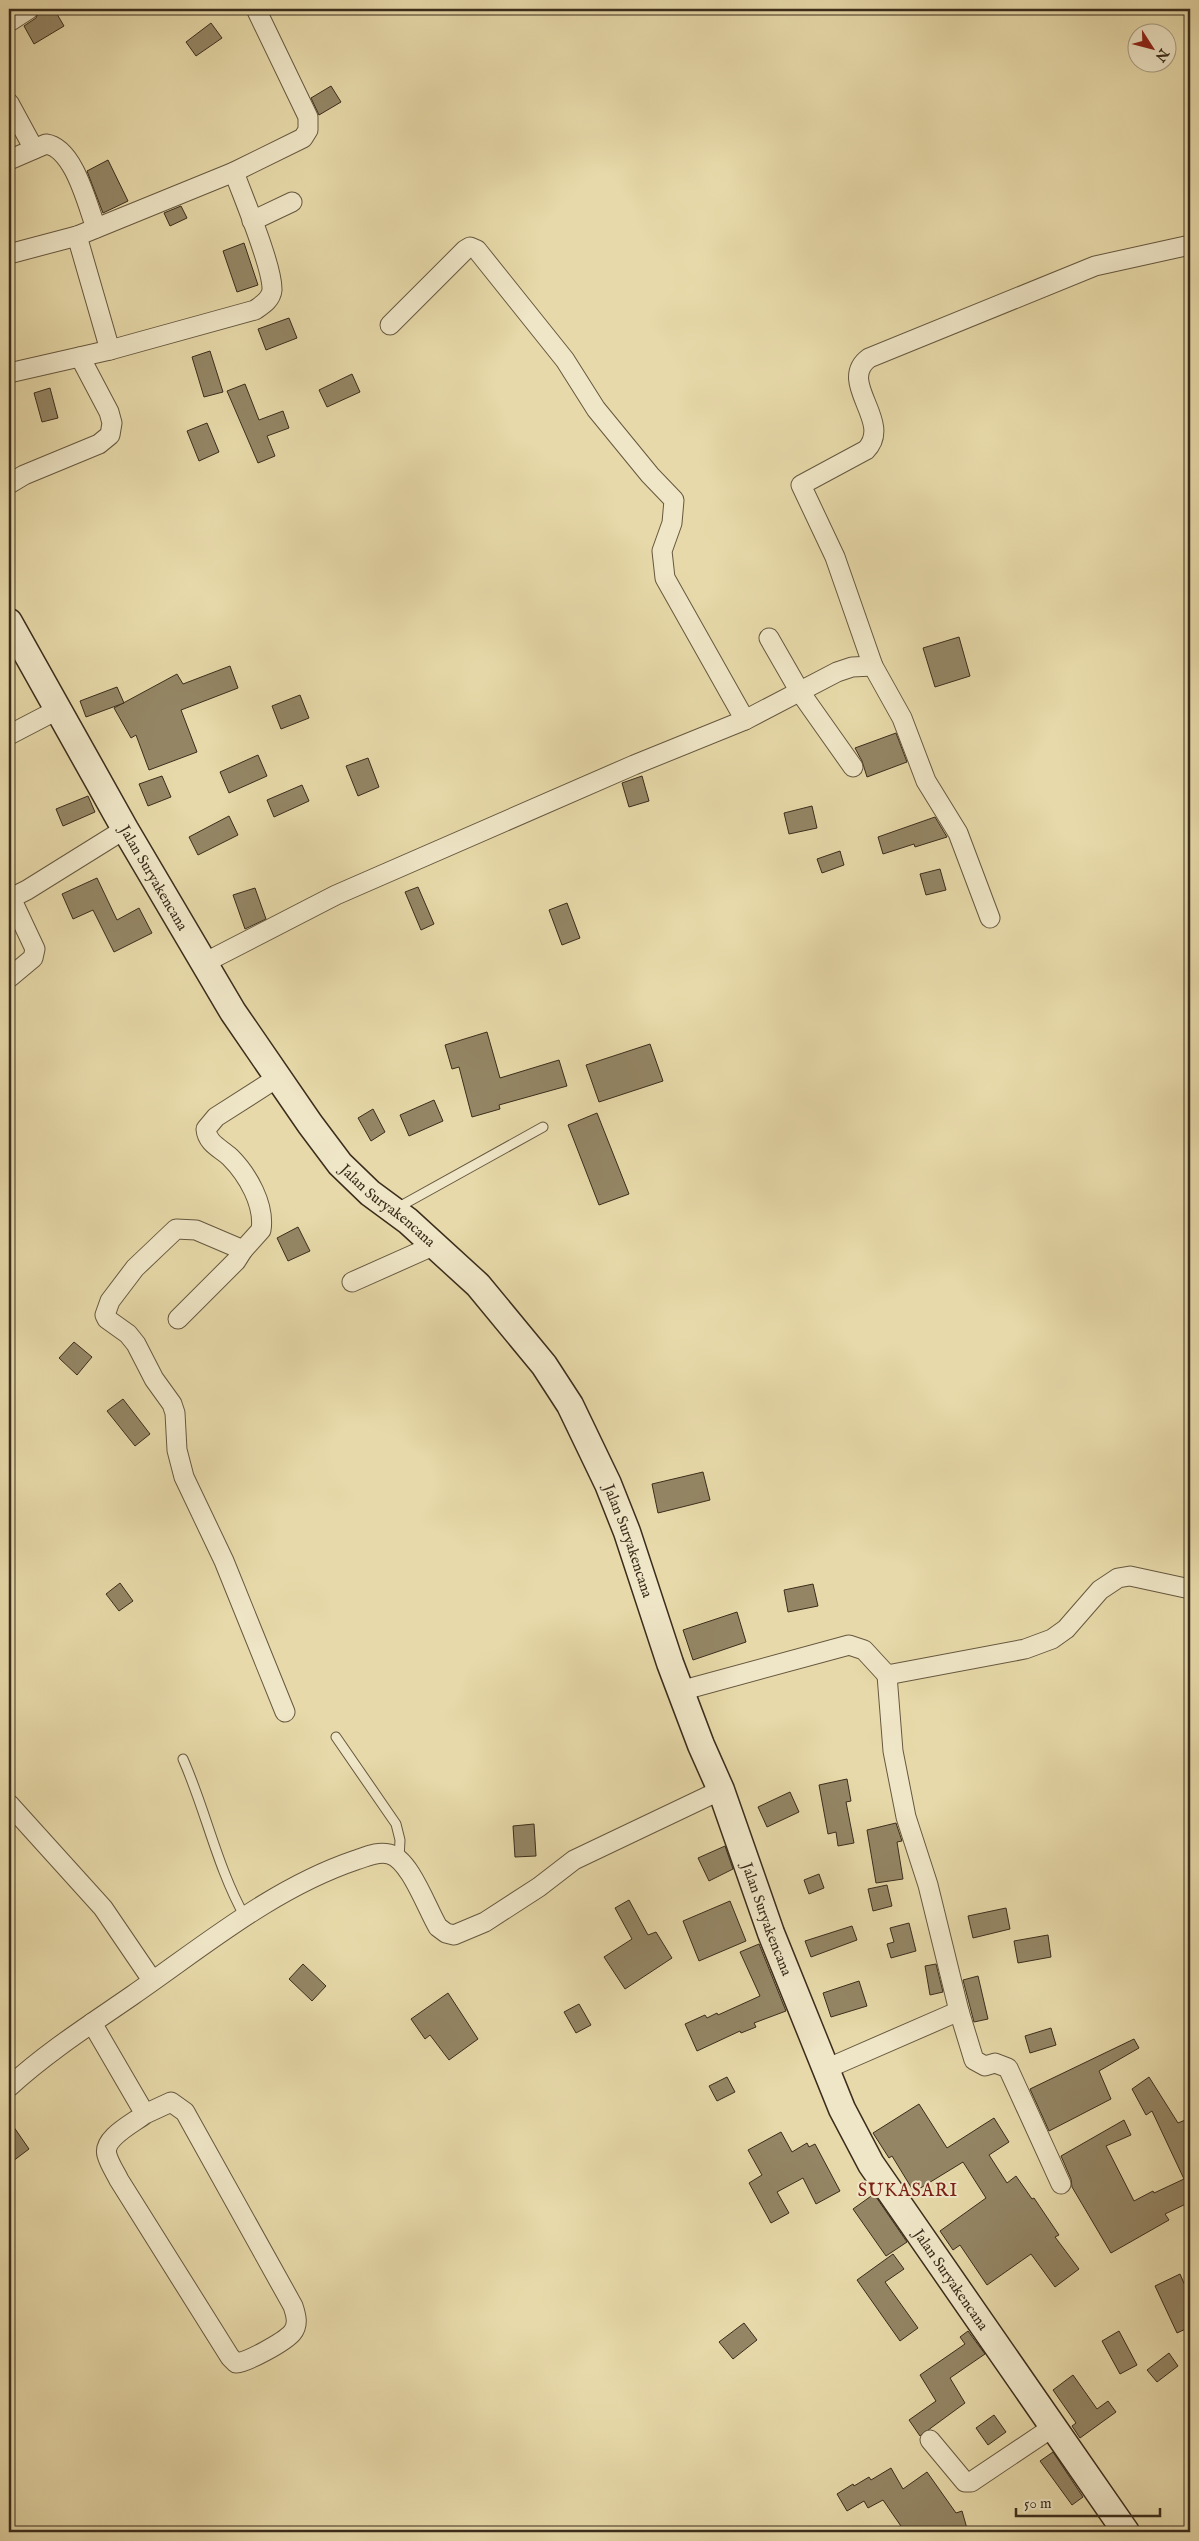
<svg xmlns="http://www.w3.org/2000/svg" width="1199" height="2541" font-family="'IM FELL English',serif">
	<style>
		.building { fill: #948665; stroke: #3b2d1c }
		.lines { fill: none; stroke-linecap: round; stroke-linejoin: round }
		.lane-casing { stroke: #66583f; stroke-width: 11 }
		.street-casing { stroke: #66583f; stroke-width: 21 }
		.secondary-casing { stroke: #3b2d1c; stroke-width: 29 }
		.lane { stroke: #efe6c7; stroke-width: 9 }
		.street { stroke: #efe6c7; stroke-width: 19 }
		.secondary { stroke: #efe6c7; stroke-width: 26 }
		.labels { text-anchor: middle; stroke-width: 4; stroke-linejoin: round; paint-order: stroke }
		.street-label { font-size: 15px; fill: #3b2d1c; stroke: #efe6c7 }
		.quarter-label { font-size: 18px; letter-spacing: 1px; fill: #7a1f14; stroke: #efe6c7 }
	</style>
	<rect width="100%" height="100%" fill="#e7d9a9"/>
	<filter id="stains"><feTurbulence type="fractalNoise" baseFrequency=".004" numOctaves="4"/><feColorMatrix values="0 0 0 0 .2 0 0 0 0 .09 0 0 0 0 .02 0 0 0 .5 -.17"/></filter>
	<radialGradient id="worn" r=".72"><stop offset=".6" stop-color="#630" stop-opacity="0"/><stop offset="1" stop-color="#630" stop-opacity=".3"/></radialGradient>
	<g class="building">
		<path d="M40,9H54L64,26L34,44L24,26L36,18Z"/>
		<path d="M211,23L222,38L196,56L186,42Z"/>
		<path d="M331,86L341,102L319,115L311,98Z"/>
		<path d="M108,160L128,201L103,213L87,171Z"/>
		<path d="M181,206L187,218L170,226L164,213Z"/>
		<path d="M244,243L258,285L237,292L223,251Z"/>
		<path d="M289,318L297,338L266,350L258,329Z"/>
		<path d="M210,351L223,392L204,397L192,357Z"/>
		<path d="M352,374L360,392L327,407L319,390Z"/>
		<path d="M245,384L259,420L283,411L289,428L267,436L275,456L258,463L227,391Z"/>
		<path d="M50,388L58,418L42,422L34,393Z"/>
		<path d="M207,423L219,452L199,461L187,431Z"/>
		<path d="M959,637L970,676L935,687L923,648Z"/>
		<path d="M230,666L238,688L181,710L197,752L149,770L136,735L131,738L114,708L177,674L183,684Z"/>
		<path d="M117,687L124,703L86,717L80,701Z"/>
		<path d="M300,695L309,718L281,729L272,706Z"/>
		<path d="M896,733L907,762L867,777L862,761L855,748Z"/>
		<path d="M258,755L267,776L229,793L220,772Z"/>
		<path d="M368,758L379,787L358,796L346,766Z"/>
		<path d="M162,776L171,797L148,806L139,784Z"/>
		<path d="M642,776L649,801L629,807L622,783Z"/>
		<path d="M302,785L309,801L274,817L267,800Z"/>
		<path d="M88,796L95,812L63,826L56,809Z"/>
		<path d="M812,806L817,828L789,834L784,813Z"/>
		<path d="M229,816L238,835L198,855L189,837Z"/>
		<path d="M935,817L947,837L915,847L914,844L883,854L878,837Z"/>
		<path d="M840,851L844,865L822,873L817,859Z"/>
		<path d="M940,869L946,890L926,895L920,874Z"/>
		<path d="M97,878L117,920L139,908L152,933L114,952L93,910L73,919L62,894Z"/>
		<path d="M418,887L434,924L421,930L405,892Z"/>
		<path d="M255,888L266,919L245,929L233,895Z"/>
		<path d="M567,903L580,938L562,945L549,910Z"/>
		<path d="M487,1032L500,1078L559,1060L567,1086L499,1105L500,1109L472,1117L459,1067L452,1069L445,1045Z"/>
		<path d="M650,1044L663,1081L599,1102L586,1065Z"/>
		<path d="M434,1100L443,1121L409,1136L400,1115Z"/>
		<path d="M373,1109L385,1132L371,1141L358,1118Z"/>
		<path d="M597,1113L629,1194L599,1205L568,1125Z"/>
		<path d="M298,1227L310,1251L288,1261L277,1238Z"/>
		<path d="M74,1342L92,1357L77,1375L59,1358Z"/>
		<path d="M123,1399L150,1434L135,1446L107,1411Z"/>
		<path d="M703,1472L710,1500L658,1513L652,1484Z"/>
		<path d="M120,1583L133,1601L119,1611L106,1594Z"/>
		<path d="M813,1584L818,1606L788,1612L784,1590Z"/>
		<path d="M737,1612L746,1642L693,1660L683,1630Z"/>
		<path d="M847,1779L851,1801L846,1802L854,1843L838,1846L836,1832L828,1834L819,1785Z"/>
		<path d="M790,1792L799,1812L767,1827L758,1807Z"/>
		<path d="M896,1823L902,1841L897,1842L903,1879L876,1883L867,1830Z"/>
		<path d="M534,1824L536,1856L515,1857L513,1826Z"/>
		<path d="M725,1846L733,1869L709,1881L698,1858Z"/>
		<path d="M819,1874L824,1888L809,1894L804,1880Z"/>
		<path d="M887,1885L892,1906L873,1911L868,1889Z"/>
		<path d="M629,1900L648,1935L656,1932L672,1958L625,1989L604,1957L632,1939L615,1908Z"/>
		<path d="M730,1901L746,1941L699,1961L683,1921Z"/>
		<path d="M1006,1908L1010,1929L973,1938L968,1916Z"/>
		<path d="M909,1923L916,1951L891,1958L887,1944L894,1942L890,1928Z"/>
		<path d="M852,1926L857,1940L811,1957L805,1941Z"/>
		<path d="M1048,1935L1051,1957L1018,1963L1014,1941Z"/>
		<path d="M759,1944L786,2011L754,2023L756,2027L741,2033L740,2031L697,2051L685,2024L705,2015L707,2018L717,2013L718,2015L760,1996L740,1952Z"/>
		<path d="M303,1964L326,1986L312,2001L289,1979Z"/>
		<path d="M936,1964L943,1992L930,1995L925,1966Z"/>
		<path d="M978,1976L988,2019L974,2022L963,1980Z"/>
		<path d="M859,1981L867,2006L831,2017L823,1993Z"/>
		<path d="M448,1993L478,2039L449,2060L430,2035L425,2039L411,2019Z"/>
		<path d="M579,2004L591,2025L576,2033L564,2012Z"/>
		<path d="M1051,2028L1056,2045L1030,2053L1025,2036Z"/>
		<path d="M1134,2039L1139,2048L1099,2071L1111,2099L1049,2131L1030,2089Z"/>
		<path d="M727,2077L735,2092L717,2101L709,2086Z"/>
		<path d="M1149,2077L1178,2123L1190,2118V2202L1165,2214L1169,2220L1111,2253L1072,2187L1071,2179L1061,2156L1124,2120L1131,2135L1106,2146L1134,2201L1153,2191L1154,2193L1184,2179L1152,2111L1146,2115L1132,2089Z"/>
		<path d="M919,2104L947,2148L994,2118L1009,2142L989,2155L1007,2183L1016,2176L1032,2199L1034,2198L1059,2235L1055,2237L1079,2269L1055,2287L1031,2254L987,2285L960,2245L953,2250L940,2231L986,2198L963,2162L914,2192L892,2156L889,2158L873,2133Z"/>
		<path d="M9,2120L29,2149L9,2164Z"/>
		<path d="M781,2132L792,2152L807,2143L809,2147L815,2144L840,2191L816,2204L803,2178L777,2192L789,2213L771,2223L749,2183L762,2175L748,2150Z"/>
		<path d="M874,2194L907,2242L886,2256L853,2209Z"/>
		<path d="M893,2254L904,2269L885,2282L918,2328L900,2341L857,2280Z"/>
		<path d="M1180,2274L1190,2297V2327L1177,2333L1155,2286Z"/>
		<path d="M744,2323L757,2340L733,2359L719,2342Z"/>
		<path d="M968,2331L985,2354L950,2378L965,2403L920,2436L909,2420L936,2401L920,2375L965,2344L960,2337Z"/>
		<path d="M1119,2331L1137,2365L1120,2374L1102,2341Z"/>
		<path d="M1169,2353L1178,2366L1157,2382L1147,2370Z"/>
		<path d="M1073,2375L1097,2409L1108,2401L1116,2412L1080,2438L1072,2426L1076,2423L1053,2390Z"/>
		<path d="M994,2415L1006,2432L988,2445L976,2428Z"/>
		<path d="M1053,2452L1083,2497L1072,2505L1040,2461Z"/>
		<path d="M891,2468L903,2489L927,2472L956,2513L962,2511L968,2532H905L883,2500L868,2508L864,2501L847,2511L837,2494L853,2484L854,2486L869,2477L871,2480Z"/>
	</g>
	<g class="lines">
		<g class="lane-casing">
			<g id="lane">
				<path d="M397,1208L543,1127"/>
				<path d="M336,1737L396,1824L400,1840L399,1859"/>
				<path d="M183,1759C206,1811 217,1867 245,1917"/>
			</g>
		</g>
		<g class="street-casing">
			<g id="street">
				<path d="M9,22L29,9"/>
				<path d="M9,103L34,149"/>
				<path d="M9,160L46,144C74,148 87,204 96,228"/>
				<path d="M252,221L292,202"/>
				<path d="M9,254L77,236L234,172L303,138L308,130V117L256,9"/>
				<path d="M110,350L255,310C262,305 271,300 272,290C273,267 243,197 234,172"/>
				<path d="M9,373L110,350L77,236"/>
				<path d="M9,484L24,475L99,444L110,435L112,423L109,412L80,357"/>
				<path d="M769,638L800,692L853,767"/>
				<path d="M745,720L837,672L852,667L873,666"/>
				<path d="M9,735L57,710"/>
				<path d="M9,899L27,890L125,829"/>
				<path d="M990,918L958,833L926,781L902,718L873,666L835,557L801,485L866,450C894,422 836,382 869,358L1095,266L1190,245"/>
				<path d="M204,963L336,895L634,765L745,720L665,578L662,551L672,523L674,500L650,475L596,409L565,360L477,250L470,247L465,250L390,325"/>
				<path d="M9,978L33,958L35,949L11,898"/>
				<path d="M277,1078L216,1117L206,1129C207,1143 220,1148 230,1157C248,1175 265,1205 261,1230L243,1250L196,1230L176,1229L135,1268L110,1301L105,1315L107,1319L128,1334L136,1344L154,1379L172,1404L175,1413L177,1450L184,1477L224,1561L285,1712"/>
				<path d="M352,1282L435,1245"/>
				<path d="M178,1319L236,1261L243,1250"/>
				<path d="M887,1675L893,1751L906,1817L928,1885L959,2011L974,2060L985,2066L995,2063L1008,2068L1061,2184"/>
				<path d="M680,1691L849,1645L864,1650L887,1675L1025,1649L1052,1639L1066,1629L1100,1590L1118,1578L1130,1576L1190,1589"/>
				<path d="M9,1804L103,1908L152,1980"/>
				<path d="M92,2023L145,2114L171,2102L185,2112L293,2306C296,2315 299,2325 292,2333C284,2342 248,2362 236,2363L230,2357L119,2180C115,2172 109,2163 107,2155C102,2138 134,2123 145,2114"/>
				<path d="M826,2069L959,2011"/>
				<path d="M9,2087C47,2052 91,2024 133,1995C204,1946 273,1888 356,1860C366,1857 377,1851 389,1854C410,1859 427,1909 438,1927L446,1933L454,1935L485,1922L539,1887L574,1860L721,1790"/>
				<path d="M930,2440L965,2482H971L1053,2427"/>
			</g>
		</g>
		<g class="secondary-casing">
			<g id="secondary">
				<path id="s1" d="M9,622L125,829L233,1012L310,1124L340,1164L370,1193L408,1221L478,1285L544,1365L570,1405L608,1484L627,1532L670,1663L701,1745L721,1790L771,1933L842,2109L871,2164L1126,2532"/>
			</g>
		</g>
		<use href="#lane" class="lane"/>
		<use href="#street" class="street"/>
		<use href="#secondary" class="secondary"/>
	</g>
	<g class="labels">
		<g class="street-label">
			<text dy="5" stroke="none"><textPath href="#s1" startOffset="294">Jalan Suryakencana</textPath></text>
			<text dy="5" stroke="none"><textPath href="#s1" startOffset="699">Jalan Suryakencana</textPath></text>
			<text dy="5" stroke="none"><textPath href="#s1" startOffset="1119">Jalan Suryakencana</textPath></text>
			<text dy="5" stroke="none"><textPath href="#s1" startOffset="1522">Jalan Suryakencana</textPath></text>
			<text dy="5" stroke="none"><textPath href="#s1" startOffset="1929">Jalan Suryakencana</textPath></text>
		</g>
		<g class="quarter-label">
			<text x="908" y="2196">SUKASARI</text>
		</g>
	</g>
	<rect width="1199" height="2541" fill="none" stroke="#e7d9a9" stroke-width="30"/>
	<rect x="10" y="10" width="1179" height="2521" fill="none" stroke="#3b2d1c" stroke-width="2.5"/>
	<rect x="15" y="15" width="1169" height="2511" fill="none" stroke="#3b2d1c"/>
	<g transform="translate(1152 48) rotate(126)"><circle r="24" fill="#efe6c7" stroke="#a79c83"/>
	<path d="M0-4L9 19L0 12L-9 19Z" fill="#8f2418"/>
	<text y="-8" font-size="14" font-weight="bold" text-anchor="middle" fill="#3b2d1c">N</text>
	</g>
	<path d="M1016 2508v8h144v-8" fill="none" stroke="#3b2d1c" stroke-width="2.5"/>
	<text x="1024" y="2508" font-size="15" fill="#3b2d1c" stroke="#efe6c7" stroke-width="4" paint-order="stroke">50 m</text>
	<rect width="100%" height="100%" filter="url(#stains)"/>
	<rect width="100%" height="100%" fill="url(#worn)"/>
</svg>
